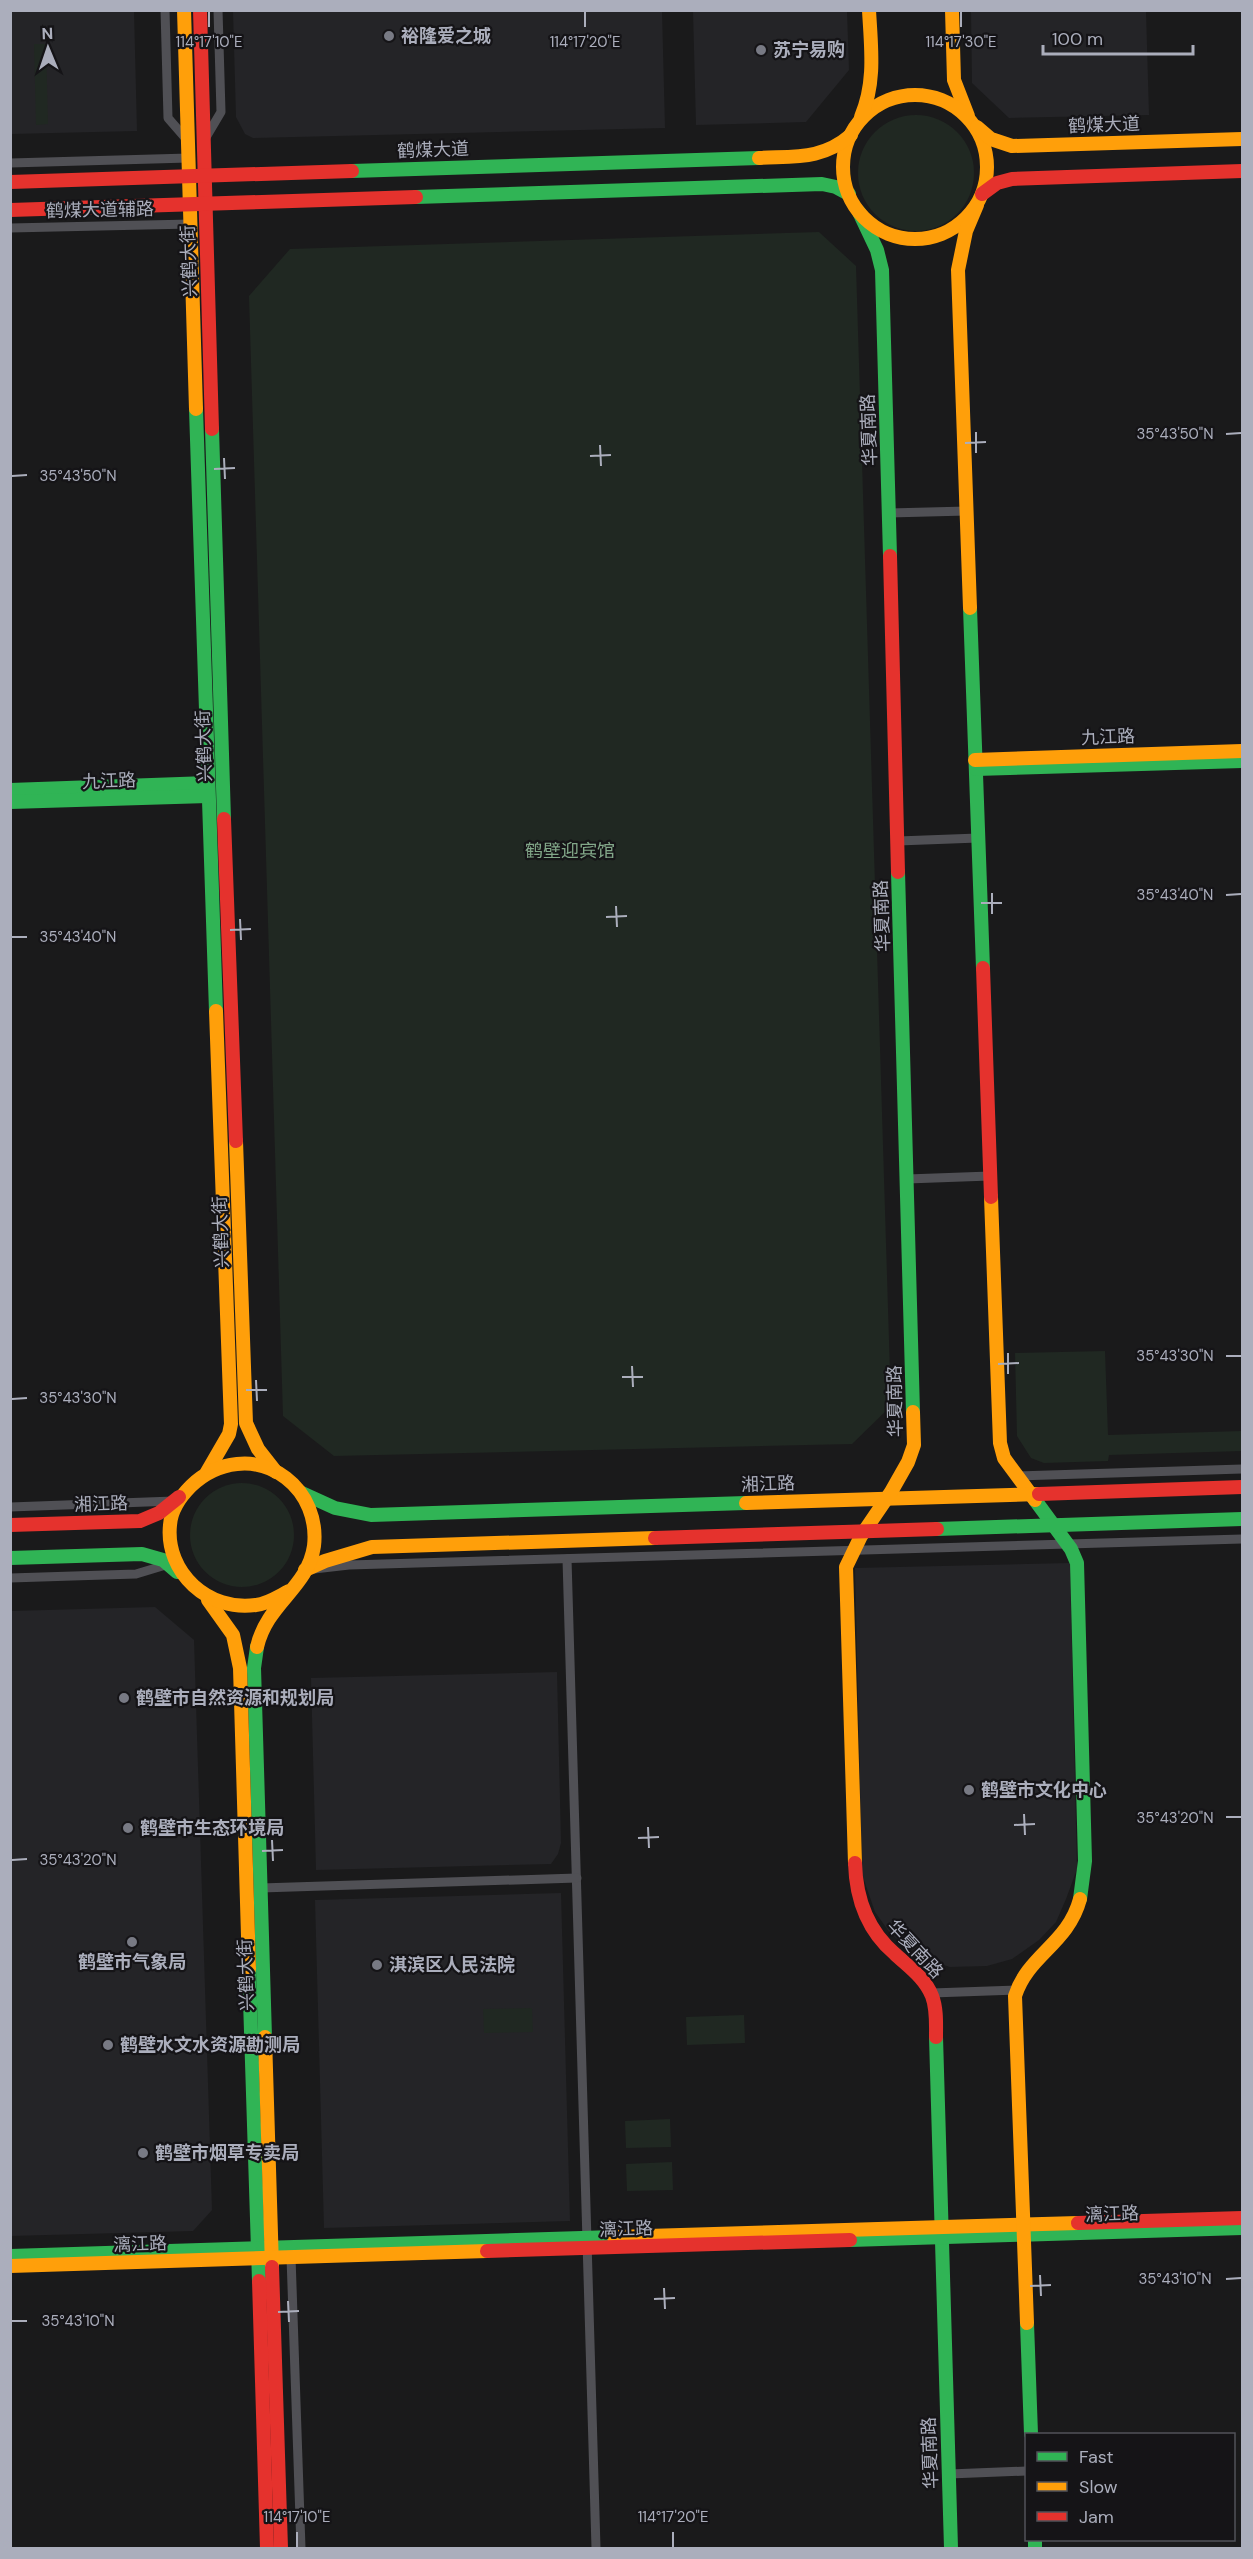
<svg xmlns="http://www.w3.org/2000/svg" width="1253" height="2559" font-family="'DM Sans','Noto Sans SC',sans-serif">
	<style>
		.built { fill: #242427 }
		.green { fill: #202822 }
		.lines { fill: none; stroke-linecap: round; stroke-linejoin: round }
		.street { stroke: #505055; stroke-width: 9 }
		.fast { stroke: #30b455; stroke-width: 14 }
		.slow { stroke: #ff9f0a; stroke-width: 14 }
		.jam { stroke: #e5322d; stroke-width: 14 }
		.ticks { fill: none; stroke: #abaebc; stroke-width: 2 }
		.poi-dot { fill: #787a84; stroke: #151417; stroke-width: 2 }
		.labels { text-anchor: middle; stroke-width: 4.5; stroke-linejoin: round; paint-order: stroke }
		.poi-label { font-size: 18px; font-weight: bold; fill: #abaebc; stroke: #151417; text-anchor: start }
		.street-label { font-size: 18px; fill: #abaebc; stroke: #151417 }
		.park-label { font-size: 18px; fill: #82a789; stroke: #151417 }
		.ticks-label { font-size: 15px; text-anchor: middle; fill: #abaebc; stroke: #151417; stroke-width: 4.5; stroke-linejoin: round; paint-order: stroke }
	</style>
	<rect width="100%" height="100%" fill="#1a1a1b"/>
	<g class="built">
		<path d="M10,11H134L137,131L11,134Z"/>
		<path d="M233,11H662L665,128L253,138L245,134L236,117Z"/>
		<path d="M693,11H847L849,70L806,122L696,125Z"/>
		<path d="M971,11H1146L1149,115L1009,118L972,83Z"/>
		<path d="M1070,1563L1077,1869L1066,1899L1056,1922L1039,1940L1012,1959L987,1966L950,1967L929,1960L907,1947L890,1933L875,1912L862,1874L855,1568Z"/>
		<path d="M155,1607L194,1640L212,2210L193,2231L11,2236V1611Z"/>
		<path d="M557,1672L561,1843L558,1854L551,1864L316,1870L311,1678Z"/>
		<path d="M561,1893L570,2221L324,2228L315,1900Z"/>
	</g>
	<g class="green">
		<path d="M34,44H46L48,124L36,125Z"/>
		<circle cx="916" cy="173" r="58"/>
		<path d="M819,232L856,266L891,1406L852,1444L334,1456L283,1416L249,296L290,249Z"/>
		<path d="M1105,1351L1108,1435L1242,1431V1451L1109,1455L1108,1461L1044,1463L1031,1458L1017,1436L1015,1353Z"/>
		<circle cx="242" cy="1535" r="52"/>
		<path d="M532,2008L533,2032L484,2033L483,2009Z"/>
		<path d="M744,2015L745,2043L687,2045L686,2017Z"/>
		<path d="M670,2119L671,2147L626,2148L625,2121Z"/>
		<path d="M672,2162L673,2190L627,2191L626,2164Z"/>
	</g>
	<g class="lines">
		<g class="street">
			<path d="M165,10L168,118L188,141"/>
			<path d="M205,139L221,112L218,10"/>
			<path d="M10,163L189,158"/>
			<path d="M10,228L191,224"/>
			<path d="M889,513L967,511"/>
			<path d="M898,841L978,838"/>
			<path d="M907,1179L990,1176"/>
			<path d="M1017,1476L1242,1469"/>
			<path d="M10,1507L174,1501"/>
			<path d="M567,1559L596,2548"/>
			<path d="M314,1569L349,1565L1242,1539"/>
			<path d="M10,1578L136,1574L169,1564"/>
			<path d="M261,1888L577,1878"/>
			<path d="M932,1993L1017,1990"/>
			<path d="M291,2257L301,2548"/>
			<path d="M949,2474L1026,2471"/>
		</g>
		<g class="fast">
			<path d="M352,171L759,158"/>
			<path d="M416,197L822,184L836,187L849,194"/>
			<path d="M859,212L877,250L882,270L890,556"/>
			<path d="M196,409L216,1011"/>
			<path d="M212,429L224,819"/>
			<path d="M970,608L983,968"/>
			<path d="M976,769L1242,761"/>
			<path d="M10,790L208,783"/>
			<path d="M10,802L208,796"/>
			<path d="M898,872L913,1412"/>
			<path d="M302,1493L335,1508L371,1515L746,1503"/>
			<path d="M1035,1500L1071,1549L1077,1563L1085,1861L1080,1899"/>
			<path d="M937,1529L1242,1519"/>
			<path d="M10,1558L142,1554L163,1560L177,1572"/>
			<path d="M257,1647L254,1668L265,2037"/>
			<path d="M249,1969L259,2281"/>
			<path d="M936,2037L951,2548"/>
			<path d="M850,2240L1242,2228"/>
			<path d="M10,2256L614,2237"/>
			<path d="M1027,2323L1031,2434"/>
			<path d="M1035,2540V2548"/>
		</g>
		<g class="slow">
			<path d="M184,10L196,409"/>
			<path d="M952,10L954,80L968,116"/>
			<circle cx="915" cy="167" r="72"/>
			<path d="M861,117C876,82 871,47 869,10"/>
			<path d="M977,127L991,139L1012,146L1242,139"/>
			<path d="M759,158C795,156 822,160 851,135"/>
			<path d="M970,608L958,270L966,231L977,205"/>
			<path d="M975,760L1242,751"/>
			<path d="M236,1141L246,1423L258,1449L276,1472"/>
			<path d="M991,1197L1000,1443L1004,1458L1035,1500"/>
			<path d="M207,1472L229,1434L231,1424L216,1011"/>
			<path d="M746,1503L1039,1494"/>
			<path d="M305,1570L325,1561L372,1547L655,1538"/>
			<path d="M208,1600L233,1635L240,1668L249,1969"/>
			<path d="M257,1647C267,1603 308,1588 314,1546C317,1520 307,1494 286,1478C256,1455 217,1461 191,1486C181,1496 171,1510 170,1525C165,1573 209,1612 256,1605C267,1604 279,1596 289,1591"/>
			<path d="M855,1863L846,1567L861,1536L891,1492L908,1462L914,1445L913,1412"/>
			<path d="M265,2037L272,2267"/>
			<path d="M614,2237L1078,2223"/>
			<path d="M10,2266L487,2251"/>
			<path d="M1027,2323L1015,1996C1028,1955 1068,1944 1080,1899"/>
		</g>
		<g class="jam">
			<path d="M200,10L212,429"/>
			<path d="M10,182L352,171"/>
			<path d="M982,194L997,183L1012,179L1242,171"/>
			<path d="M10,210L416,197"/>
			<path d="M890,556L898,872"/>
			<path d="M224,819L236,1141"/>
			<path d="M983,968L991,1197"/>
			<path d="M1039,1494L1242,1487"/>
			<path d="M10,1525L140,1521L159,1513L179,1497"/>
			<path d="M655,1538L937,1529"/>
			<path d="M855,1863C856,1899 868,1931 895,1954C909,1967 925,1978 932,1996C937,2009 936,2024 936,2037"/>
			<path d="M1078,2223L1242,2218"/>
			<path d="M487,2251L850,2240"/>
			<path d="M272,2267L281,2548"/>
			<path d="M259,2281L267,2548"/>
		</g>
	</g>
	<path class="ticks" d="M209,12V27M585,12V27M961,12V27M976,432V453M1226,434L1241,433M965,443L986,442M600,445L601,466M590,456L611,455M224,458L225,479M214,469L235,468M12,476L27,475M992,893V914M1226,895L1241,894M981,903H1002M616,906L617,927M606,917L627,916M240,919L241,940M230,930L251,929M12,937H27M1008,1353V1374M1226,1356H1241M998,1364L1019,1363M632,1366L633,1387M622,1377H643M256,1380L257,1401M246,1390H267M12,1399L27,1398M1024,1814L1025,1835M1226,1817H1241M1014,1825L1035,1824M648,1827L649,1848M638,1838L659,1837M272,1840L273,1861M262,1851L283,1850M12,1860L27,1859M1040,2275L1041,2296M1226,2279L1241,2278M1030,2286L1051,2285M664,2288L665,2309M654,2299L675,2298M288,2301L289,2322M278,2312L299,2311M12,2321H27M297,2532V2547M673,2532V2547"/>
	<g class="poi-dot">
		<circle cx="389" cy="36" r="6"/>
		<circle cx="761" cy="50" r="6"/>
		<circle cx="124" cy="1698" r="6"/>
		<circle cx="969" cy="1790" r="6"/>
		<circle cx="128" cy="1828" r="6"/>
		<circle cx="132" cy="1942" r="6"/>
		<circle cx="377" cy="1965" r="6"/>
		<circle cx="108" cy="2045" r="6"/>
		<circle cx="143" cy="2153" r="6"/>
	</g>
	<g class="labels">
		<g class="poi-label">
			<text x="401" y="42">裕隆爱之城</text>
			<text x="773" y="56">苏宁易购</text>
			<text x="136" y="1704">鹤壁市自然资源和规划局</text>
			<text x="981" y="1796">鹤壁市文化中心</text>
			<text x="140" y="1834">鹤壁市生态环境局</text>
			<text x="132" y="1968" text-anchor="middle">鹤壁市气象局</text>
			<text x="389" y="1971">淇滨区人民法院</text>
			<text x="120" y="2051">鹤壁水文水资源勘测局</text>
			<text x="155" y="2159">鹤壁市烟草专卖局</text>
		</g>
		<g class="street-label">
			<text transform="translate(1104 125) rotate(-2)" y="6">鹤煤大道</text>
			<text transform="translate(433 150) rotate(-2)" y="6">鹤煤大道</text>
			<text transform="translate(100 210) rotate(-1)" y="6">鹤煤大道辅路</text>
			<text transform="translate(189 261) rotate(-92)" y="6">兴鹤大街</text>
			<text transform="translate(869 430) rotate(-92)" y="6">华夏南路</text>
			<text transform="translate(1108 737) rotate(-2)" y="6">九江路</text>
			<text transform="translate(204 746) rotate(-92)" y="6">兴鹤大街</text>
			<text transform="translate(109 781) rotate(-2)" y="6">九江路</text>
			<text transform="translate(882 916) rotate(-92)" y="6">华夏南路</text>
			<text transform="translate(221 1232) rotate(-92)" y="6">兴鹤大街</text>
			<text transform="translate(895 1401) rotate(-91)" y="6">华夏南路</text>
			<text transform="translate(768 1484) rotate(-2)" y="6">湘江路</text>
			<text transform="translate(101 1504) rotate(-2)" y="6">湘江路</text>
			<text transform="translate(915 1949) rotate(47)" y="6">华夏南路</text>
			<text transform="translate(246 1975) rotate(-92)" y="6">兴鹤大街</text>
			<text transform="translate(1112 2214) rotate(-2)" y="6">漓江路</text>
			<text transform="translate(626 2229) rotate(-2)" y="6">漓江路</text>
			<text transform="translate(140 2244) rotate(-2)" y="6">漓江路</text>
			<text transform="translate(930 2453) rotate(-92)" y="6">华夏南路</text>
		</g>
		<g class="park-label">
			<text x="570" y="857">鹤壁迎宾馆</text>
		</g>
	</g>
	<g class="ticks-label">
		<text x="209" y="47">114°17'10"E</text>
		<text x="585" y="47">114°17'20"E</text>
		<text x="961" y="47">114°17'30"E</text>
		<text x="1175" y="439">35°43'50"N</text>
		<text x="78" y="481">35°43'50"N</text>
		<text x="1175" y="900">35°43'40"N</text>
		<text x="78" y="942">35°43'40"N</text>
		<text x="1175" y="1361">35°43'30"N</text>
		<text x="78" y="1403">35°43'30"N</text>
		<text x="1175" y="1823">35°43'20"N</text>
		<text x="78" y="1865">35°43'20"N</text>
		<text x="1175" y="2284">35°43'10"N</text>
		<text x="78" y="2326">35°43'10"N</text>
		<text x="297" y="2522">114°17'10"E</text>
		<text x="673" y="2522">114°17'20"E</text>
	</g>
	<rect width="1253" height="2559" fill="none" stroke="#abaebc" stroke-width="24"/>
	<rect x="1025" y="2433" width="210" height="108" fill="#151417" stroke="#515259" stroke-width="1.5"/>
	<rect x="1037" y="2452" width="30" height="9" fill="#30b455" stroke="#515259" stroke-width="1.5"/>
	<text x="1079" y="2463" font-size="18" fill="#abaebc">Fast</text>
	<rect x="1037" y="2482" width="30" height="9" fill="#ff9f0a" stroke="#515259" stroke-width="1.5"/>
	<text x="1079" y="2493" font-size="18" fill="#abaebc">Slow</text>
	<rect x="1037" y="2512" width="30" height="9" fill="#e5322d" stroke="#515259" stroke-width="1.5"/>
	<text x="1079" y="2523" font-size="18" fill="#abaebc">Jam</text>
	<g transform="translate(48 48) rotate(358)" stroke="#151417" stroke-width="4.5" paint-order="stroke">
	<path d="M0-4.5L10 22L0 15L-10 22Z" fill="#abaebc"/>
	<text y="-9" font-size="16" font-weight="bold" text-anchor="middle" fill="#abaebc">N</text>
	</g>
	<path d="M1043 45v9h150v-9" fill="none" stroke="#abaebc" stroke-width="3"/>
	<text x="1052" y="45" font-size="18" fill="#abaebc" stroke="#151417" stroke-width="4.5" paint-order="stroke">100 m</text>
</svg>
